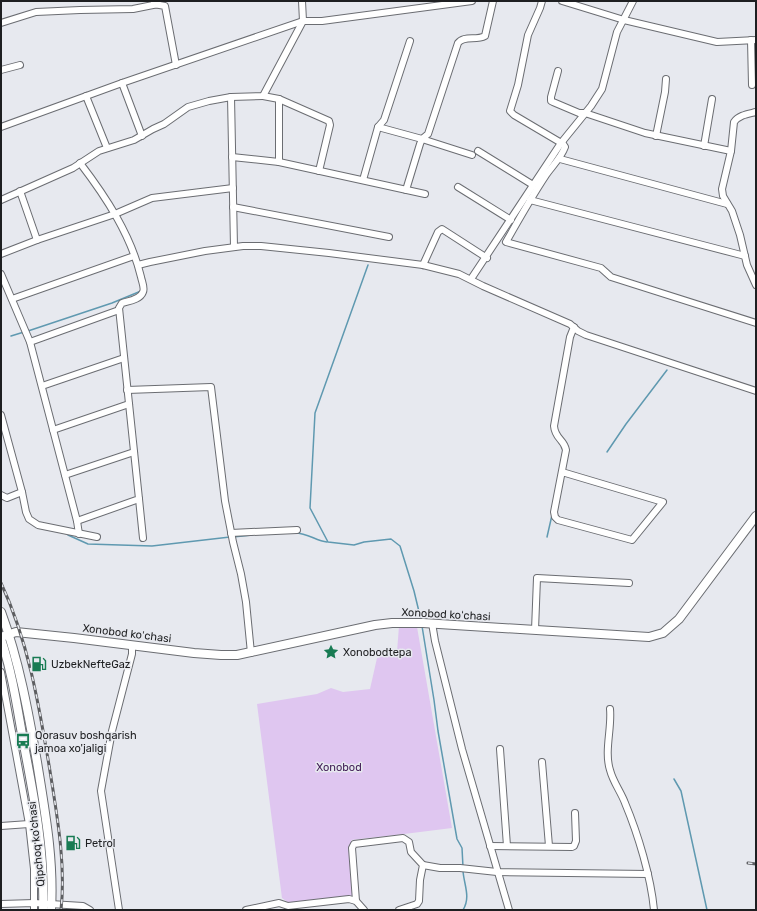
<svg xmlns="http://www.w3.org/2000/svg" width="757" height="911" font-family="Rubik,sans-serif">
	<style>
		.green { fill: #dfc6f0 }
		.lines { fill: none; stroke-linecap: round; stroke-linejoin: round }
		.stream { stroke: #5f99b0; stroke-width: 1.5 }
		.minor-casing { stroke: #6b6d72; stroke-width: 8 }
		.major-casing { stroke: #6b6d72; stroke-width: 10 }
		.minor { stroke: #fff; stroke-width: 6 }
		.major { stroke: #fff; stroke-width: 8 }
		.rail-casing { stroke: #5d5e61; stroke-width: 3 }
		.rail { stroke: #e7e9ef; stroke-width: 1.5; stroke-dasharray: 4.5; stroke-linecap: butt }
		.labels { text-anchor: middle; stroke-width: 3; stroke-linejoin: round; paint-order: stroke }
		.street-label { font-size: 11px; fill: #1e1f21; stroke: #e7e9ef }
		.poi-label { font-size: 11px; fill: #1e1f21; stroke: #e7e9ef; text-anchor: start }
		.park-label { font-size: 11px; fill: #442159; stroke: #e7e9ef }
	</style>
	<rect width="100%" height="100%" fill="#e7e9ef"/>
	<path class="green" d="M399,626L417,627L452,828L404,834L351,840L354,896L289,903L282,898L257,704L317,694L331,688L343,692L370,689L377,658L397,652Z"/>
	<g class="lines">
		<g class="stream">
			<path d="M368,265L315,413L310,508L328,542L354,545L364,542L391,539L400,546L414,591L421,620"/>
			<path d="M28,331L112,303L141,291"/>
			<path d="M11,336L24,332"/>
			<path d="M607,452L626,424L667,370"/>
			<path d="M295,533C308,533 316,541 327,542"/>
			<path d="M68,535L88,544L152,546L230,537"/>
			<path d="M233,537L252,535"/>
			<path d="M547,537L552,515"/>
			<path d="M422,626L434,700L438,731L457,839L462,848L463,867"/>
			<path d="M674,779L681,791L707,910"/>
			<path d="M463,910C471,897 464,885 463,871"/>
		</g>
		<g class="minor-casing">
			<g id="minor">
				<path d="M154,1V4L165,6L176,65"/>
				<path d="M542,1L540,8L528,35L518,85L510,111L514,115L563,144L565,147C561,158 553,165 546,175C532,196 519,219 506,242L601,268L611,277L756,323"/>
				<path d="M562,1L624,20L717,42L756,40"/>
				<path d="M1,23L36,12L80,10L133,9L158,4"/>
				<path d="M751,40L752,85"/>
				<path d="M1,70L20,65"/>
				<path d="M558,71L551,97V101L553,102L579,113H585L645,133L731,151"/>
				<path d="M122,83L142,136"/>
				<path d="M86,96L107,148"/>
				<path d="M263,96L279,99L329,121L330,125L319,171"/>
				<path d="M231,97L234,247"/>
				<path d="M756,112C748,114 739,115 734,122L731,151L722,189L723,196L732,211L740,235L747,265L756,285"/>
				<path d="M1,127L122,83L303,21H322L472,1"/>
				<path d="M378,127L422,139L472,155"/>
				<path d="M656,136L665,92L666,79"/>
				<path d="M704,146L712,99"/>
				<path d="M478,151L533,185"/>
				<path d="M232,157L279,162L425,194"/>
				<path d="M560,159L727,204"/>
				<path d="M279,162V99"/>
				<path d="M363,180L378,127L384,120L410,41"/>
				<path d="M458,187L511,220"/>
				<path d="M406,190L420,144L422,139L428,134L458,43C464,35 476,41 485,36L493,1"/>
				<path d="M20,191L37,240"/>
				<path d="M1,200L73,168L99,151L134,140L153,129L164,124L188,107L209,101L231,97L263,96L303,21L302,1"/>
				<path d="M530,200L745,256"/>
				<path d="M233,207L389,237"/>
				<path d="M1,254L37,240L115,214L152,198L233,188"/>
				<path d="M138,265L150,262L205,251L243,246H261L329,253L423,265L459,274L483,286L570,324L578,331L586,335L756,391"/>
				<path d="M423,265L438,232L442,229L487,258"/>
				<path d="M1,274L30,342L77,521L79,534"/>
				<path d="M471,279L561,143L591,106L602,89L617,32L633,1"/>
				<path d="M12,299L134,256"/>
				<path d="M30,342L119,310"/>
				<path d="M42,386L124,358"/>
				<path d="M127,390L211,387L225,501L233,542L241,574L246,602L251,653"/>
				<path d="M1,415L22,492L26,512L29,519L38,525L97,537"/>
				<path d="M53,430L129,404"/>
				<path d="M562,472L663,502L632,540L558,520L555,517L554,512L566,450C564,439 555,439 554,426L570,337L574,327"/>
				<path d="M65,475L134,452"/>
				<path d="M1,495L7,498L22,492"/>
				<path d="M139,499L143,538"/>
				<path d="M77,521L139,499L119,308L122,303C128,301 140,300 143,292C145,288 142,282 141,277C131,235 106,197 80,163"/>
				<path d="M231,533L297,530"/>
				<path d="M432,623L435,641L462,749L509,910"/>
				<path d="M535,630L537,578L629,583"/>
				<path d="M1,672L29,824L34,869V910"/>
				<path d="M610,709C612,728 604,751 610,770C613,782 621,792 625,803C638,834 651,877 654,910"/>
				<path d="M500,749L507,846"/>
				<path d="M542,762L549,846"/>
				<path d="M1,826L29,824"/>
				<path d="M490,846L572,847L574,846L576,841L575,813"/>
				<path d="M423,865L440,868H460L497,872L648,874"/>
				<path d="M356,901L352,848L354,844L403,838L409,842L411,852L423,865L420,880L419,901L417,904L399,910"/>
				<path d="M1,904L34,903L83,906L90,910"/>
				<path d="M119,910L101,791L112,731L132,654V645"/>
				<path d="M246,910L279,903L288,906L349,899L356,901L364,910"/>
			</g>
		</g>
		<g class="major-casing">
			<g id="major">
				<path d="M1,612C19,661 28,711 37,762C45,812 54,860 51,910"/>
				<path d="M1,637L16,632L74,638L194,653L221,655H237L375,625L392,623H423L649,637L663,633L679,619L756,516"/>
				<path d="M1,639C12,672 17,706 23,740C34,797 45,852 43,910"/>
			</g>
		</g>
		<use href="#minor" class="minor"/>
		<use href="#major" class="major"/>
		<g class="rail-casing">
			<g id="rail">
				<path d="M1,583C29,643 39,706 50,771C57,816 66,864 61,910"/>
				<path d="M748,863L756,864"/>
			</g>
		</g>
		<use href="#rail" class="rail"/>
	</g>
	<defs>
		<g id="sight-bare" transform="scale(1.2)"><path d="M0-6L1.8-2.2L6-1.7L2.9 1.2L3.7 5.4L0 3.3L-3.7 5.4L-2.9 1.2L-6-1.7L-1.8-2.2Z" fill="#187b53" stroke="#e7e9ef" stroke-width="2.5" paint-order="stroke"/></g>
		<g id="fuel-bare" transform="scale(1.2)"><path d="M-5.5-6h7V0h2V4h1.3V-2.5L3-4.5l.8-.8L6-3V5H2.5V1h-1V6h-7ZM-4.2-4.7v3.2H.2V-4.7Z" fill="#187b53" stroke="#e7e9ef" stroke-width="2.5" paint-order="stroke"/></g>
		<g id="bus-bare" transform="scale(1.2)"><path d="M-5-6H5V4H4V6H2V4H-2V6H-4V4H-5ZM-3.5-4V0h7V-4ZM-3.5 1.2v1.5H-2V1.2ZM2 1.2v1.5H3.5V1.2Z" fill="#187b53" stroke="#e7e9ef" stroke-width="2.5" paint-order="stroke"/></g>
	</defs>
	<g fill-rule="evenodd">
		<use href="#sight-bare" x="331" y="652"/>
		<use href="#fuel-bare" x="39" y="664"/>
		<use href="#bus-bare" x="23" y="741"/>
		<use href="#fuel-bare" x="73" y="843"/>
	</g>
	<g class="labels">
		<g class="street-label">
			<text transform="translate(446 614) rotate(3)" y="4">Xonobod koʻchasi</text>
			<text transform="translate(127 633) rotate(7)" y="4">Xonobod koʻchasi</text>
			<text transform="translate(36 844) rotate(-96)" y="4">Qipchoq ko'chasi</text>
		</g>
		<g class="poi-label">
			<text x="343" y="656">Xonobodtepa</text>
			<text x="51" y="668">UzbekNefteGaz</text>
			<text x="35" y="739">Qorasuv boshqarish<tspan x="35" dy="13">jamoa xo'jaligi</tspan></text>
			<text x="85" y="847">Petrol</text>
		</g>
		<g class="park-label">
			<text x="339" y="771">Xonobod</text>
		</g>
	</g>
	<rect width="757" height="911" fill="none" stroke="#1e1f21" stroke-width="4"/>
</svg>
